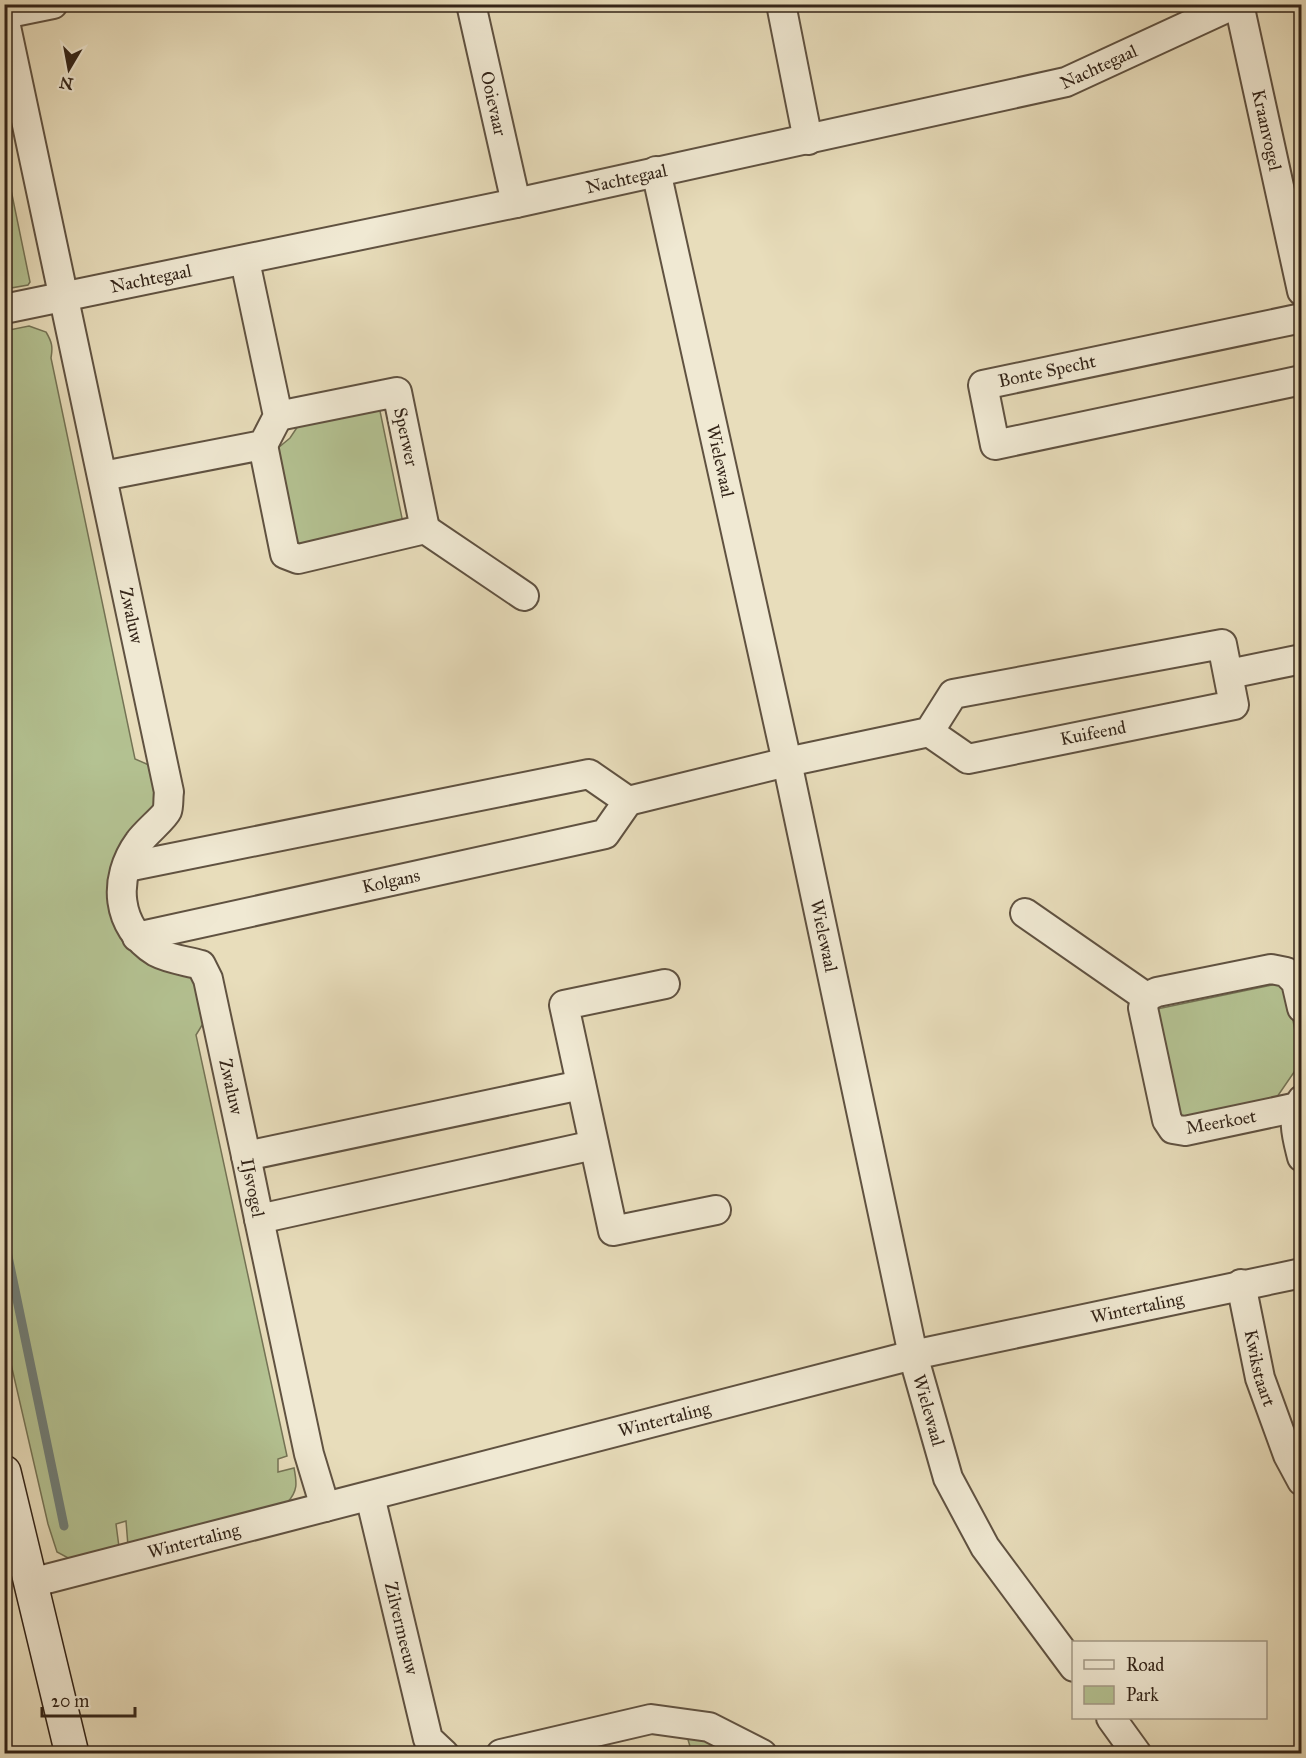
<svg xmlns="http://www.w3.org/2000/svg" width="1306" height="1758" font-family="'IM FELL Great Primer',serif">
	<style>
		.green { fill: #b4c292; stroke: #747355; stroke-width: 1.5 }
		.lines { fill: none; stroke-linecap: round; stroke-linejoin: round }
		.stream { stroke: #707e78; stroke-width: 9 }
		.street-casing { stroke: #605241; stroke-width: 32 }
		.secondary-casing { stroke: #332418; stroke-width: 36 }
		.street { stroke: #f0e9d3; stroke-width: 28 }
		.secondary { stroke: #f0e9d3; stroke-width: 33 }
		.labels { text-anchor: middle; stroke-width: 6; stroke-linejoin: round; paint-order: stroke }
		.street-label { font-size: 18px; fill: #332418; stroke: #f0e9d3 }
	</style>
	<rect width="100%" height="100%" fill="#e8ddbb"/>
	<filter id="stains"><feTurbulence type="fractalNoise" baseFrequency=".00333" numOctaves="4"/><feColorMatrix values="0 0 0 0 .2 0 0 0 0 .09 0 0 0 0 .02 0 0 0 .5 -.17"/></filter>
	<radialGradient id="worn" r=".72"><stop offset=".6" stop-color="#630" stop-opacity="0"/><stop offset="1" stop-color="#630" stop-opacity=".3"/></radialGradient>
	<g class="green">
		<path d="M4,156L30,282L28,285L5,289Z"/>
		<path d="M29,326L46,332C52,342 53,347 51,358L135,759L149,765L157,802L111,909L193,972L204,1022L196,1035L287,1456L278,1459V1472L294,1468C297,1483 298,1491 287,1503L128,1546L126,1521L116,1524L119,1547L70,1559L57,1552L48,1524L5,1338L4,331Z"/>
		<path d="M377,409L380,411L403,523L293,548L272,453L290,438L298,426Z"/>
		<path d="M1282,983L1286,984L1301,1062L1268,1110L1182,1123L1157,1009Z"/>
		<path d="M686,1733L739,1753H692Z"/>
	</g>
	<g class="lines">
		<path class="stream" d="M4,1237L64,1526"/>
		<g class="street-casing">
			<g id="street">
				<path id="s1" d="M471,4L516,203"/>
				<path d="M781,4L808,140"/>
				<path id="s2" d="M1239,4L1302,291"/>
				<path d="M4,14L53,4"/>
				<path id="s3" d="M4,17L169,792C168,797 169,806 167,811C164,818 145,833 139,842C112,879 116,927 156,952C169,959 187,961 201,965L208,979L246,1156"/>
				<path id="s4" d="M656,171L787,762L913,1355L948,1478L985,1547L1074,1667"/>
				<path id="s5" d="M4,309L516,203L1066,82L1235,4"/>
				<path d="M1302,318L983,385L995,445L1302,380"/>
				<path d="M263,445L285,554L298,559L425,529L397,392L278,416"/>
				<path d="M103,476L263,445L278,416L245,261"/>
				<path d="M425,529L524,596"/>
				<path d="M1229,674L1302,659"/>
				<path d="M628,801L787,762L929,732L953,694L1222,644L1234,705L968,759L929,732"/>
				<path d="M127,867L589,774L628,801L605,834L137,937"/>
				<path d="M1025,913L1146,997"/>
				<path d="M665,984L564,1005L613,1231L716,1210"/>
				<path id="s6" d="M581,1085L246,1156L259,1219L594,1145"/>
				<path d="M1302,1100C1291,1119 1297,1137 1302,1157"/>
				<path d="M1298,1107L1185,1131L1173,1129L1167,1120L1143,1008L1146,997L1157,992L1271,969L1286,972L1296,982L1302,1008"/>
				<path d="M259,1219L309,1454L325,1507"/>
				<path id="s7" d="M1241,1284L1260,1378L1288,1455L1302,1481"/>
				<path id="s8" d="M370,1496L428,1739L444,1754"/>
				<path id="s9" d="M31,1583L913,1355L1302,1273"/>
				<path d="M1111,1718L1137,1754"/>
				<path d="M501,1754L651,1719L709,1727L762,1754"/>
			</g>
		</g>
		<g class="secondary-casing">
			<path id="secondary" d="M4,1472L72,1754"/>
		</g>
		<use href="#street" class="street"/>
		<use href="#secondary" class="secondary"/>
	</g>
	<g class="labels">
		<g class="street-label">
			<text dy="6" stroke="none"><textPath href="#s5" startOffset="1122">Nachtegaal</textPath></text>
			<text dy="6" stroke="none"><textPath href="#s1" startOffset="102">Ooievaar</textPath></text>
			<text dy="6" stroke="none"><textPath href="#s2" startOffset="129">Kraanvogel</textPath></text>
			<text dy="6" stroke="none"><textPath href="#s5" startOffset="636">Nachtegaal</textPath></text>
			<text dy="6" stroke="none"><textPath href="#s5" startOffset="150">Nachtegaal</textPath></text>
			<text transform="translate(1047 371) rotate(-12)" y="6">Bonte Specht</text>
			<text transform="translate(406 437) rotate(78)" y="6">Sperwer</text>
			<text dy="6" stroke="none"><textPath href="#s4" startOffset="297">Wielewaal</textPath></text>
			<text dy="6" stroke="none"><textPath href="#s3" startOffset="612">Zwaluw</textPath></text>
			<text transform="translate(1093 733) rotate(-11)" y="6">Kuifeend</text>
			<text transform="translate(391 881) rotate(-12)" y="6">Kolgans</text>
			<text dy="6" stroke="none"><textPath href="#s4" startOffset="783">Wielewaal</textPath></text>
			<text dy="6" stroke="none"><textPath href="#s3" startOffset="1152">Zwaluw</textPath></text>
			<text transform="translate(1221 1122) rotate(-10)" y="6">Meerkoet</text>
			<text dy="6" stroke="none"><textPath href="#s6" startOffset="375">IJsvogel</textPath></text>
			<text dy="6" stroke="none"><textPath href="#s9" startOffset="1140">Wintertaling</textPath></text>
			<text dy="6" stroke="none"><textPath href="#s7" startOffset="86">Kwikstaart</textPath></text>
			<text dy="6" stroke="none"><textPath href="#s4" startOffset="1269">Wielewaal</textPath></text>
			<text dy="6" stroke="none"><textPath href="#s9" startOffset="654">Wintertaling</textPath></text>
			<text dy="6" stroke="none"><textPath href="#s9" startOffset="168">Wintertaling</textPath></text>
			<text dy="6" stroke="none"><textPath href="#s8" startOffset="136">Zilvermeeuw</textPath></text>
		</g>
	</g>
	<rect width="1306" height="1758" fill="none" stroke="#e8ddbb" stroke-width="24"/>
	<rect x="6" y="6" width="1294" height="1746" fill="none" stroke="#332418" stroke-width="3"/>
	<rect x="12" y="12" width="1282" height="1734" fill="none" stroke="#332418" stroke-width="1.5"/>
	<rect x="1072" y="1641" width="195" height="78" fill="#f0e9d3" stroke="#a49a88" stroke-width="1.5"/>
	<rect x="1084" y="1660" width="30" height="9" fill="#f0e9d3" stroke="#a49a88" stroke-width="1.5"/>
	<text x="1126" y="1671" font-size="18" fill="#332418">Road</text>
	<rect x="1084" y="1686" width="30" height="18" fill="#b4c292" stroke="#a49a88" stroke-width="1.5"/>
	<text x="1126" y="1701" font-size="18" fill="#332418">Park</text>
	<g transform="translate(69 69) rotate(190)" stroke="#f0e9d3" stroke-width="4.5" paint-order="stroke">
	<path d="M0-4.5L10 22L0 15L-10 22Z" fill="#332418"/>
	<text y="-9" font-size="16" font-weight="bold" text-anchor="middle" fill="#332418">N</text>
	</g>
	<path d="M42 1707v9h93v-9" fill="none" stroke="#332418" stroke-width="3"/>
	<text x="51" y="1707" font-size="18" fill="#332418" stroke="#f0e9d3" stroke-width="4.5" paint-order="stroke">20 m</text>
	<rect width="100%" height="100%" filter="url(#stains)"/>
	<rect width="100%" height="100%" fill="url(#worn)"/>
</svg>
